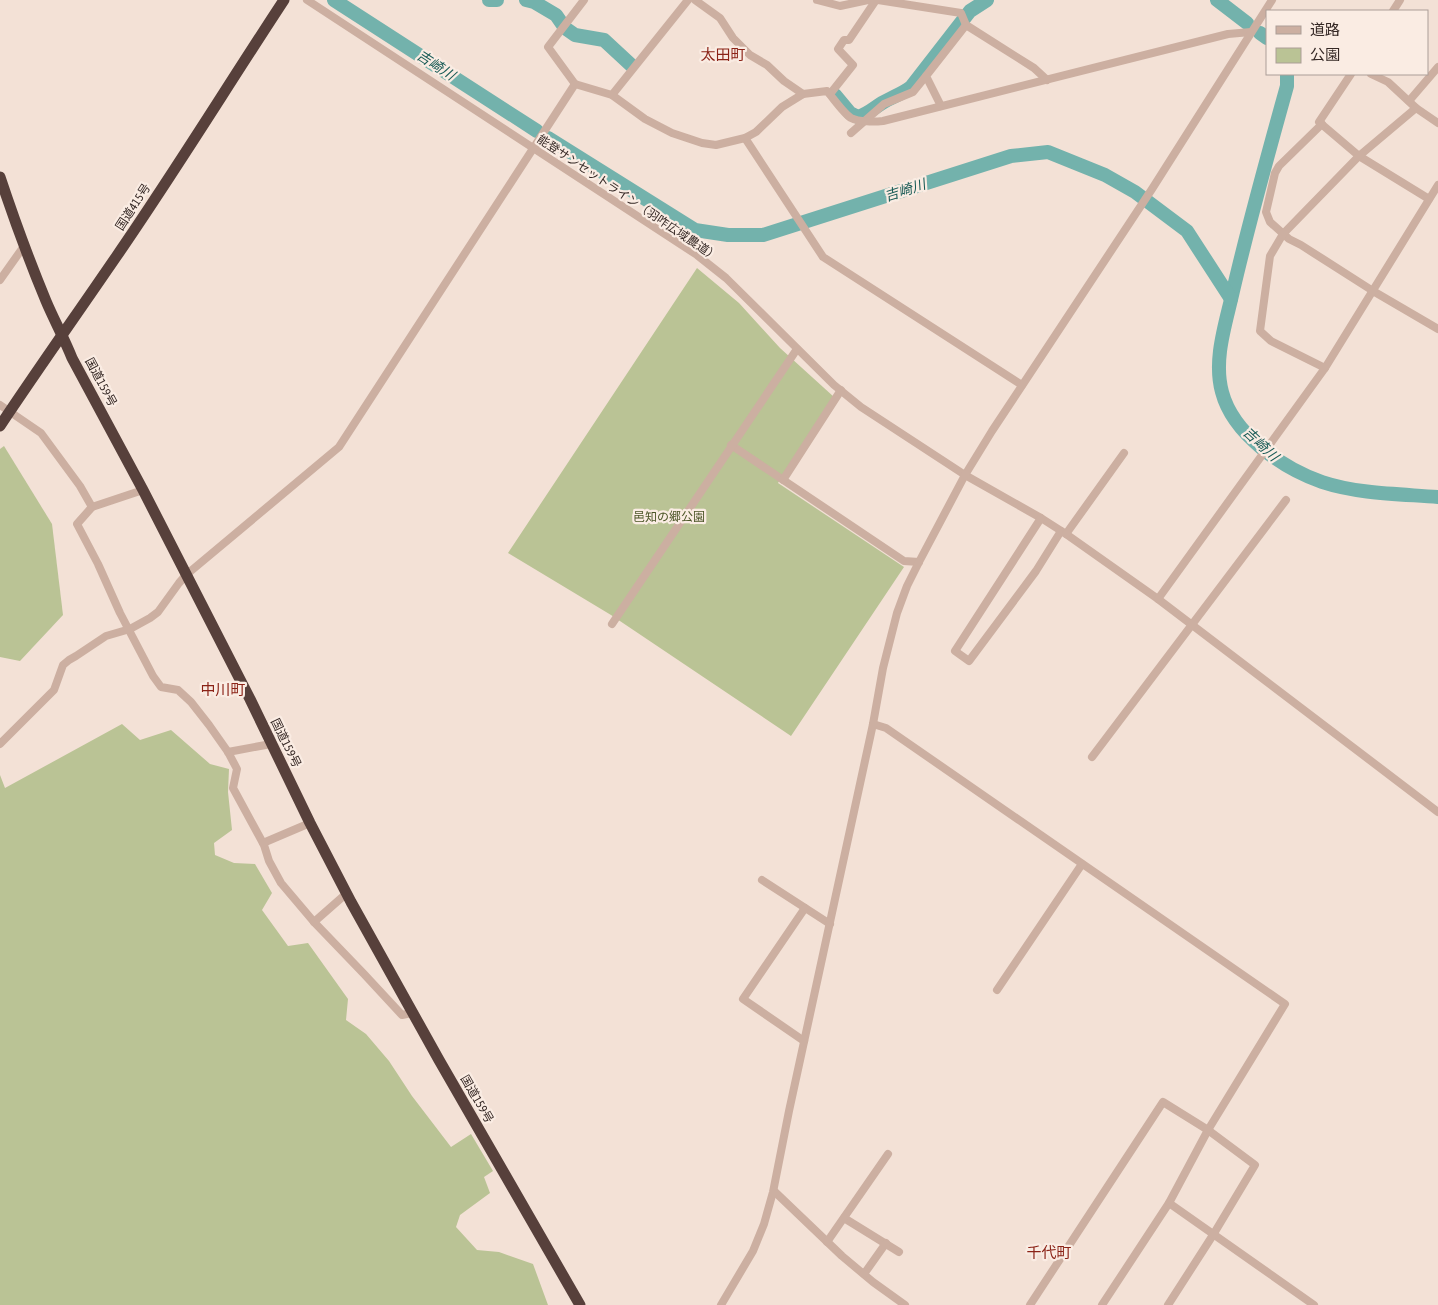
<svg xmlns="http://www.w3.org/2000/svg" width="1438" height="1305" font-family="'Asap Condensed','Noto Sans JP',sans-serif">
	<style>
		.green { fill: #bac395 }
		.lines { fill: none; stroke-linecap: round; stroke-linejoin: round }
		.river { stroke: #73b2ac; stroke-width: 14 }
		.minor { stroke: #ccafa1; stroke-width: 8 }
		.highway { stroke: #57403b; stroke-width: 11 }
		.labels { text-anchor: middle; stroke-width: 4.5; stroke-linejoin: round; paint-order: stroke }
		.street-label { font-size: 12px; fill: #352825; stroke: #faece3 }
		.park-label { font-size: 12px; fill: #4b5527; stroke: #faece3 }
		.water-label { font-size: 14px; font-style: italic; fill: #175a55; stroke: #faece3 }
		.quarter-label { font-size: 15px; fill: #8b2317; stroke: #faece3 }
	</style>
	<rect width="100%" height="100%" fill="#f3e1d6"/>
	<g class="green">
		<path d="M697,268L739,303L780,348L834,397L778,483L904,567L791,736L611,615L508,553Z"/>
		<path d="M4,446L52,524L63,615L20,661L0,657V449Z"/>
		<path d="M122,724L140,740L171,730L210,764L229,769L228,792L232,830L214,843L215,855L234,863L255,864L272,893L262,910L288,946L308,943L348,999L346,1020L366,1034L389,1061L412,1096L451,1147L471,1134L493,1171L484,1177L490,1193L460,1215L456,1227L477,1250L499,1252L533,1264L548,1305H0V775L5,788Z"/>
	</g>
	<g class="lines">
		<g class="river">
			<path d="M334,0L537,131"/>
			<path d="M489,0H497"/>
			<path d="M526,0L534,2L556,15L565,28L575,35L604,40L631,65"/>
			<path d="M1217,0L1247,23"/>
			<path d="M1260,33L1267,38"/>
			<path d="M1287,74V86C1268,154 1249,222 1233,291C1226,323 1213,359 1222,392C1233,434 1282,468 1322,482C1358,494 1400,494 1438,497"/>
			<path d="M835,95L850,113L858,117C868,114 874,108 882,103C892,97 902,94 911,87L970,11L987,0"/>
			<path d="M548,138L695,230L728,235H763L1011,156L1048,152L1105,175L1135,192L1187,231L1231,299"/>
		</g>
		<g class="minor">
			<path d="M307,0L697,255L726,278L834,385L861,407L965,475L1041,518L1066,534L1158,599L1438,812"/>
			<path d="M695,0L720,18L733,38L750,55L767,65L784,81L803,94"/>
			<path d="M817,0L840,6L868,0"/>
			<path d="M878,0L961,13L966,25L1034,68L1047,80"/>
			<path d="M1393,11L1400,0"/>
			<path d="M1351,74L1319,122L1359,156L1429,199"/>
			<path d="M1371,74L1388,82L1416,108L1438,123"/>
			<path d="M575,84L548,47L584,0"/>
			<path d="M830,94L853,65L838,49L844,40H849L876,0"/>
			<path d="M612,95L688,0"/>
			<path d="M1409,101L1438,67"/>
			<path d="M941,106L926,76L966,25"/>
			<path d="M1322,124L1279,166L1275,173L1266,212L1270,222L1289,239L1301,245L1373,291L1438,329"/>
			<path d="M851,133L884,104L913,92L926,76"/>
			<path d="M745,138L823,257L1022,385"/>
			<path d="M0,280L24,246"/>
			<path d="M1325,368L1271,341L1260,331L1270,256L1283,234L1359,156L1416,108"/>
			<path d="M0,405L41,433L80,486L92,507L77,524L98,564L120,613L153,676L161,687L178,690L191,702L209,725L228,752L237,769L233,788L264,845L269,861L281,883L314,922L364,974L402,1015L412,1013"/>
			<path d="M731,445L904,561L919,562"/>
			<path d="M783,480L841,390"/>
			<path d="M92,507L143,490"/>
			<path d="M1041,518L955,651L969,661L1036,571L1061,531"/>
			<path d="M1066,534L1124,453"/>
			<path d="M1158,599L1325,368L1438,185"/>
			<path d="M612,624L797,349"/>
			<path d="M873,724L886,728L1285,1004L1208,1130L1169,1203L1102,1305"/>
			<path d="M0,744L54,690L63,665L69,660L76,656L106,636L130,629L150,618L158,612L179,583L186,575L339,447L575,84L612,95L645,119L672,133L702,143L716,145L745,138L756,132L782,107L803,94L827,91C833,98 844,114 851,118C859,122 874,122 883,121L1228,34L1251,32"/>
			<path d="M228,752L271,744"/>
			<path d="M1092,757L1286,500"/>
			<path d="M263,843L310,823"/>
			<path d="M762,880L830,924"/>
			<path d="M314,922L347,893"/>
			<path d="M997,990L1082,864"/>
			<path d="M804,1041L743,999L805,908"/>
			<path d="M774,1191L842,1256L873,1282L905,1305"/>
			<path d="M1169,1203L1314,1305"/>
			<path d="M844,1218L899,1252"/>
			<path d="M827,1242L888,1154"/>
			<path d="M864,1274L886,1243"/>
			<path d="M721,1305L753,1251L764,1224L773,1192L789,1111L873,724L883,668L897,613L907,586L919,562L965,475L992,431L1152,189L1272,0"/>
			<path d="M1030,1305L1163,1102L1208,1130L1255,1165L1213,1235L1168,1305"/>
		</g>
		<g class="highway">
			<path d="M0,177C14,219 29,260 46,301C54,320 64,338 72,358L143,490L250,699L310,823L351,902L439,1060L580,1305"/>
			<path d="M0,426C38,369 77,314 116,257C174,173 228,85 284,0"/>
		</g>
	</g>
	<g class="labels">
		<g class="street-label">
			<text transform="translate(628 198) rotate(34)" y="4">能登サンセットライン（羽咋広域農道）</text>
			<text transform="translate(133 207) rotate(-57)" y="4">国道415号</text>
			<text transform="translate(101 382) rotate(62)" y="4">国道159号</text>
			<text transform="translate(286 743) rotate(64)" y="4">国道159号</text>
			<text transform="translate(477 1099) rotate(60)" y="4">国道159号</text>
		</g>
		<g class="park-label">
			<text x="669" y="521">邑知の郷公園</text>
		</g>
		<g class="water-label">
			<text transform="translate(436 65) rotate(33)" y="5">吉崎川</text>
			<text transform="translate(905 190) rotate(-18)" y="5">吉崎川</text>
			<text transform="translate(1261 444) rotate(43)" y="5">吉崎川</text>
		</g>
		<g class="quarter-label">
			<text x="723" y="60">太田町</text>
			<text x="223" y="695">中川町</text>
			<text x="1049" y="1258">千代町</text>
		</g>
	</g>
	<rect x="1266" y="10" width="162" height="65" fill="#faece3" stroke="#ab9e97"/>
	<rect x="1276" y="26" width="25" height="8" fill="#ccafa1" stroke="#ab9e97"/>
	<text x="1310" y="35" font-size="15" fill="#352825">道路</text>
	<rect x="1276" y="48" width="25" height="15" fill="#bac395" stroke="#ab9e97"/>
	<text x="1310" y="60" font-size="15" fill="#352825">公園</text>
</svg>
